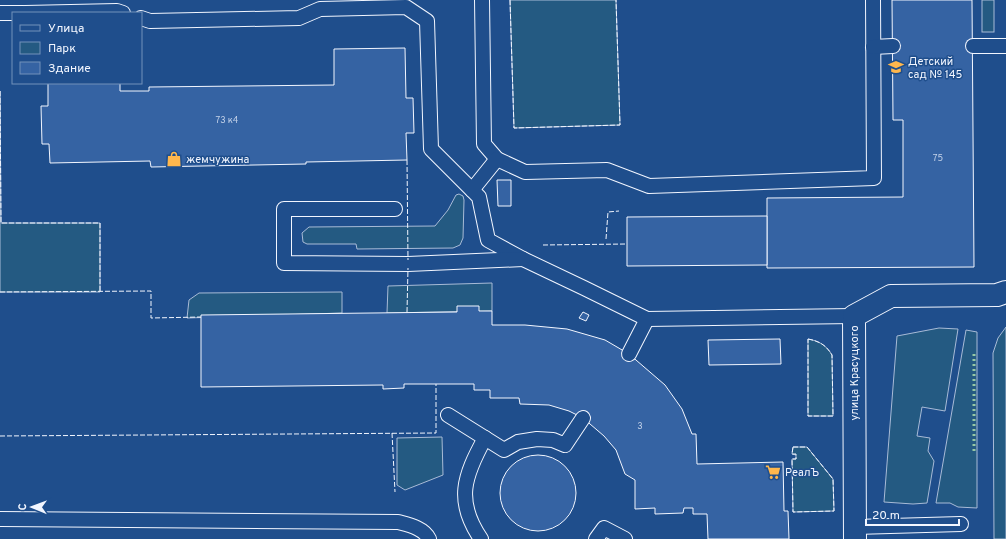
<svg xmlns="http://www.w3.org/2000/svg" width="1006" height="539" font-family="Overpass,sans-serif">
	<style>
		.green { fill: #245a82; stroke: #a8bbd7 }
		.building { fill: #3563a3; stroke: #f2f6ff }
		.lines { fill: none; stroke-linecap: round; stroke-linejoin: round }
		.service-casing { stroke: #f2f6ff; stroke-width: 16 }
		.minor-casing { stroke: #f2f6ff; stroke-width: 24 }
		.service { stroke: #1f4e8c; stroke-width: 14 }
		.minor { stroke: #1f4e8c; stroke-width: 22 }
		.hedge { stroke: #97c8a6; stroke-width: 3; stroke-dasharray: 2 3; stroke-linecap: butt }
		.fence { stroke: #f2f6ff; stroke-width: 1; stroke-dasharray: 5 2; stroke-linecap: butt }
		.labels { text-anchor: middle; stroke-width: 3; stroke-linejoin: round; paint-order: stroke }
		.number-label { font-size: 9px; fill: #c3d1e8 }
		.poi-label { font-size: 11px; fill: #f2f6ff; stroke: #1f4e8c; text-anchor: start }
		.street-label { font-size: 11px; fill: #f2f6ff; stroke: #1f4e8c }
	</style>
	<rect width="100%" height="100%" fill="#1f4e8c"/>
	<g class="green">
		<path d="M510,0H616L620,125L514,128Z"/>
		<rect x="982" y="0" width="12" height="32"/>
		<path d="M0,91L1,223H100V292H0Z"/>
		<path d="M459,194L463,196L464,200L463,238L460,245L453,248L357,249L356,244H307L303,242L302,233L309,227L435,226L448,210L456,195Z"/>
		<path d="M492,283V311L387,313L388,286Z"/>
		<path d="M342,292V313L187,318L189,300L199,293Z"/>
		<path d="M1006,327V539H994L993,353L998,338Z"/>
		<path d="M939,328L958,329L945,411L922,407L917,436L930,438L928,451L934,461L927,503L913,504L884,502L897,336Z"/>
		<path d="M966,330L977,332V508L958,507L950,503H936Z"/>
		<path d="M808,339C819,341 826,345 832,355L833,416H808Z"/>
		<path d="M442,437L443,475L405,490L397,485V438Z"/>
		<path d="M793,447H807L833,479L834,511L793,512L792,459H796V455L792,454Z"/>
	</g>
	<g class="building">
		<path d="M892,0H972L974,267L767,268V198L903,197V120H893Z"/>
		<path d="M405,48L406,98H413L414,133H406L407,160L306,162V164L151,167L150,161L50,163L49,144H42L41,106H48V83H120V91H149V87L334,85V49Z"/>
		<path d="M497,180H511V206H498Z"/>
		<path d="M767,216V265L627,266V217Z"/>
		<path d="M457,306H479V311H492V325H525L567,329L605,340L629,354L665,385L682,409L692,434H696L697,464L783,462L784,511H788L789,539H708L707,514H693V508H684L683,513L655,514V508L635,509V480L625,474L616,450L604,436L583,418L569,411L549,405L520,404L519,398H490V390H474V384H404V388L383,389V385L201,387V315L457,312Z"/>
		<path d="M583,312L589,315L586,321L579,318Z"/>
		<path d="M780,339L781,364L709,365L708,340Z"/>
		<circle cx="538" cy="493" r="38"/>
	</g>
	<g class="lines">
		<g class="service-casing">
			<g id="service">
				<path d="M482,0L484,144L497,159L525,172L607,170L649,186L874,178L873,0"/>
				<path d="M0,13H23"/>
				<path d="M25,13L117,11L123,13"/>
				<path d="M141,18L150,21L299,18L320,9L406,7L427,21L431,149L479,197L488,240L523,259L584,288L647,319L854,316"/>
				<path d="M973,46H1006"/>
				<path d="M873,47L893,46"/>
				<path d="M472,190L497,159"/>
				<path d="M395,209H284V263L408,264L523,259"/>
				<path d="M629,354L647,319"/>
				<path d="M448,415L504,450L518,442L537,439L553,440L565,445L583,418"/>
				<path d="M0,519L398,522C409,525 424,528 429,539"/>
				<path d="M855,527L961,524"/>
				<path d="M481,539C455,501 464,476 485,438"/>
				<path d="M596,539L604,528L625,539"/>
			</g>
		</g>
		<g class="minor-casing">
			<path id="minor" d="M855,539L854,316L891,296L997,295L1006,292"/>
		</g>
		<use href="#service" class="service"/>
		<use href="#minor" class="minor"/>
		<path class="hedge" d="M974,451V351"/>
		<g class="fence">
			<path d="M510,0L514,128L620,125L616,0"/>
			<path d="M0,91L1,223H100V292"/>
			<path d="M407,160L408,260"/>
			<path d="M606,239L608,212L619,211"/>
			<path d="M543,245L627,244"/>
			<path d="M0,292L151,291V318L201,317"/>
			<path d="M407,312L408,268"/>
			<path d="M808,339C819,341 826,345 832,355L833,416H808Z"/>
			<path d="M392,433L395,492"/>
			<path d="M0,436L436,433V384"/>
			<path d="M793,447H807L833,479L834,511L793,512L792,459H796V454H792Z"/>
		</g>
	</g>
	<defs>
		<g id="school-bare" transform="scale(1.2)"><path d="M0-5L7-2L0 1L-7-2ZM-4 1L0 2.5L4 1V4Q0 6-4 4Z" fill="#ffb74d" stroke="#1f4e8c" stroke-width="2.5" paint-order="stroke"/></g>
		<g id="shop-bare" transform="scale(1.2)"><path d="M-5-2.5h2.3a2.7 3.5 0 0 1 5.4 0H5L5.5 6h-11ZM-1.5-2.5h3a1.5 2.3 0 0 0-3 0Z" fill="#ffb74d" stroke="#1f4e8c" stroke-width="2.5" paint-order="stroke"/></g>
		<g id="supermarket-bare" transform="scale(1.2)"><path d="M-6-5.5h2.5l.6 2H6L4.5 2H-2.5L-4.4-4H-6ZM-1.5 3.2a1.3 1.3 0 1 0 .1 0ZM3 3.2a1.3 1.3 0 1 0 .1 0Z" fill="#ffb74d" stroke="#1f4e8c" stroke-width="2.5" paint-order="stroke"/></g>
	</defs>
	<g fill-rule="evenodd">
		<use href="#school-bare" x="896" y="67"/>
		<use href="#shop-bare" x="174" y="159"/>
		<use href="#supermarket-bare" x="773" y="472"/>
	</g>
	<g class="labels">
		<g class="number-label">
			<text x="227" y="123">73 к4</text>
			<text x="938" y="161">75</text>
			<text x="640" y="429">3</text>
		</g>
		<g class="poi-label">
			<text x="908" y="65">Детский<tspan x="908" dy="13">сад № 145</tspan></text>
			<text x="186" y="163">жемчужина</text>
			<text x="785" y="476">РеалЪ</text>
		</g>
		<g class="street-label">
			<text transform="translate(854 373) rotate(-90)" y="4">улица Красуцкого</text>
		</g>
	</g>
	<rect x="12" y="12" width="130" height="72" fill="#1f4e8c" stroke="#7391ba"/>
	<rect x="20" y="25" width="20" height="6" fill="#1f4e8c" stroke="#7391ba"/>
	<text x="48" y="32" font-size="12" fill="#f2f6ff">Улица</text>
	<rect x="20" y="42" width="20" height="12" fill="#245a82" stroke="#7391ba"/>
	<text x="48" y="52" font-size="12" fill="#f2f6ff">Парк</text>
	<rect x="20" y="62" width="20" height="12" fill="#3563a3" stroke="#7391ba"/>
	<text x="48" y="72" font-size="12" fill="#f2f6ff">Здание</text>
	<g transform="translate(32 507) rotate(271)" stroke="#1f4e8c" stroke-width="3" paint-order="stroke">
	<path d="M0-3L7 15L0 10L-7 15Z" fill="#f2f6ff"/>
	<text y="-6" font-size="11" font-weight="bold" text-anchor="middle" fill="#f2f6ff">С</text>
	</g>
	<path d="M866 519v6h93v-6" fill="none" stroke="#f2f6ff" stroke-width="2"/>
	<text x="872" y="519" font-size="12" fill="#f2f6ff" stroke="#1f4e8c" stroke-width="3" paint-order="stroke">20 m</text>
</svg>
